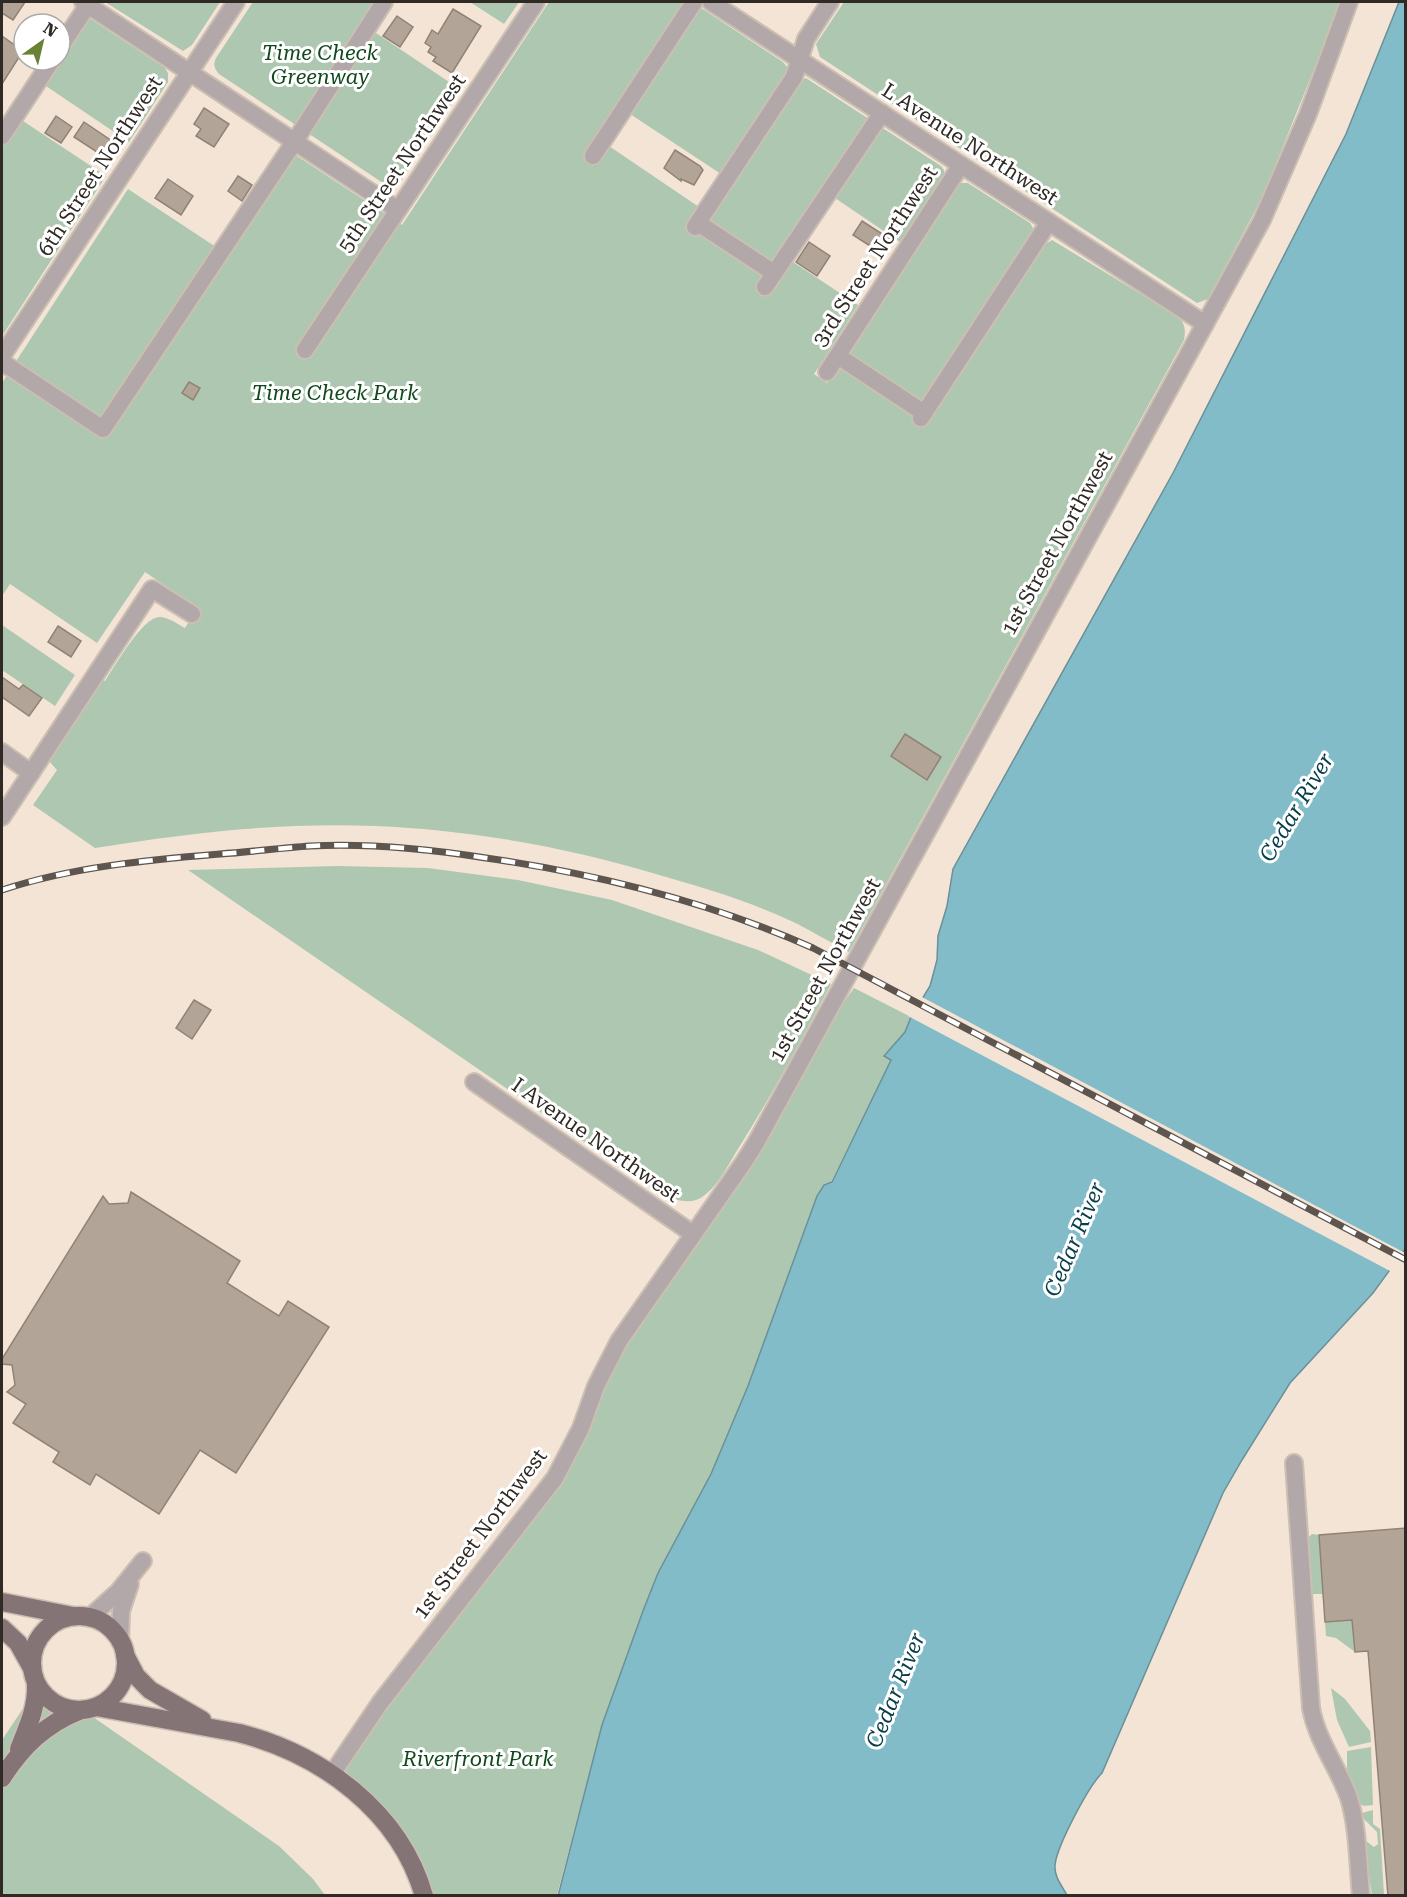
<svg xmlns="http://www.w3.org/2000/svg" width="1407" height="1897" font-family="'Roboto Serif',serif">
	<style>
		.green { fill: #aec7b0 }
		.water { fill: #83bcc9; stroke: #6a9098; stroke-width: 1.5 }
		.pier { fill: #f3e4d6 }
		.building { fill: #b2a597; stroke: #908376; stroke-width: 1.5 }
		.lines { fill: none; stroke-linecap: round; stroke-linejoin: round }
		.minor-casing { stroke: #ccbfb2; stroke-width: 20 }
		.major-casing { stroke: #ccbfb2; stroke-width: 21 }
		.minor { stroke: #b2a8a9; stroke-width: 16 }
		.major { stroke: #847475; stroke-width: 18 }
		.rail-casing { stroke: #5e564e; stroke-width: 7 }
		.rail { stroke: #fff; stroke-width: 4.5; stroke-dasharray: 14; stroke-linecap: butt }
		.labels { text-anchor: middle; stroke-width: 6; stroke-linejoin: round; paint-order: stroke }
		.park-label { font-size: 21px; font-style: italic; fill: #11491d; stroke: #fff }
		.street-label { font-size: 21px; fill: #2f2a24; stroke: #fff }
		.water-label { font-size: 22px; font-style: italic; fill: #063d47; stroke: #fff }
	</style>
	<rect width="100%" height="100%" fill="#f3e4d6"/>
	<g class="green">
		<path d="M105,2H220L192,45L183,51Z"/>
		<path d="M253,2H392L373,31L461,90L397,186L392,187L386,185L219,74C214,68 213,65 216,58Z"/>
		<path d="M470,2H519L504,24Z"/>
		<path d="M549,2H692L783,62L787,67V72L721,174L627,112L606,144L699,207L800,81L806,78L941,166L944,170V176L900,242L832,196L790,260L858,305L814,374L827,383L956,187L961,183H968L1030,223L1033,228L1031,238L912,415L926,425L1044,245L1052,240L1177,316C1185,323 1186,329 1184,340L849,952C829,942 809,929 789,920C746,900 701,887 656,874C565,847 471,830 375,826C282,822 187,833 95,848L33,805L57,770L49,761L51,754L100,678L105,681C115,666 142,618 159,617C169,617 177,624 185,628L198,608L145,572L97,643L10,584L2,596V383L128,189L225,253L290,157L297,156L402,225Z"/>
		<path d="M844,2H1341L1263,196L1208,299L1197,303L820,57L816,44Z"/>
		<path d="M77,10L165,68L168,73V82L129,142L43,84L20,119L106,176L2,336V124L60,60V36Z"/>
		<path d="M2,625L75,675L55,706L2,670Z"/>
		<path d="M337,866L428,868L518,880L612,900L758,950L831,984C801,1040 772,1095 738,1149C729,1163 720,1183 706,1194C691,1207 675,1200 659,1193L188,870Z"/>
		<path d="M854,988L911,1017L905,1032L884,1056L891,1060L831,1182L824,1185L817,1196L748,1386L711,1474L658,1573L643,1611L602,1725L557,1895H424L398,1839L332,1774L530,1513L618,1344L802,1060Z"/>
		<path d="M1312,1534L1319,1535L1323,1594H1312L1308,1544L1309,1537Z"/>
		<path d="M1352,1620L1355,1652L1336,1638L1326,1636L1325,1622Z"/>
		<path d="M1331,1688L1345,1699L1370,1731L1371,1742L1349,1747L1337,1720Z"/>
		<path d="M47,1689L57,1692L279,1846L313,1879L325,1895L2,1896V1740L32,1695L39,1690Z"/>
		<path d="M1371,1747L1373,1805L1364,1806L1360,1804L1347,1769V1751Z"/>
		<path d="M1373,1810V1824L1380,1829L1384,1895H1372L1364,1845L1366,1841L1374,1847L1378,1844L1377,1832L1364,1819L1362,1813Z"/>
	</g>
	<path class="water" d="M1399,2H1405V1249L1373,1293L1290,1383L1242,1460L1223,1493L1102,1773C1088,1787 1057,1846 1055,1865C1054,1877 1062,1886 1067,1895L558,1896L602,1725L643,1611L658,1573L711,1474L748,1386L817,1196L824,1185L832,1182L891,1060L884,1056L905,1032L911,1017L930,986L937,960L938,936L947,906L953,869L1173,473L1346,134Z"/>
	<path class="pier" d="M920,996L1405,1253L1406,1254L1392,1272L908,1016Z"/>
	<g class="building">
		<path d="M2,2H25L13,20L2,13Z"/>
		<path d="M453,9L481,26L452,73L433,61L436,57L428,52L431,47L425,43L432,30L438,34Z"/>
		<path d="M397,16L413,27L400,47L383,36Z"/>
		<path d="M2,36L23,51L2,84Z"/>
		<path d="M204,108L229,124L214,147L196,136L201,129L194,124Z"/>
		<path d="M56,116L72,127L61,143L45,133Z"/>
		<path d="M84,122L112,141L103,156L74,137Z"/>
		<path d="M675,150L700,166L703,170L694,185L681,179V181L664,168Z"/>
		<path d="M238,176L252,185L242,201L228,191Z"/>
		<path d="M168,179L193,196L181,215L155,198Z"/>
		<path d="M862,221L890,239L881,253L853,235Z"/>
		<path d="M809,242L830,256L817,276L796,262Z"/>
		<path d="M189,382L200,388L193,400L182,393Z"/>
		<path d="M58,626L81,641L71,657L48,642Z"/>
		<path d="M2,677L19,689L23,685L42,698L29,716L2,697Z"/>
		<path d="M905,734L941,757L927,780L891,756Z"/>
		<path d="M194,1000L211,1010L192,1039L176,1028Z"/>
		<path d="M131,1192L240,1261L227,1283L279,1316L288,1301L329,1327L236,1473L200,1450L159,1514L96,1474L90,1485L53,1462L59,1452L13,1423L26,1404L7,1392L15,1385L12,1365L2,1364V1359L103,1196L109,1204L128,1203Z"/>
		<path d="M1406,1528V1896H1388L1368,1651L1355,1652L1352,1620L1325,1622L1319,1535Z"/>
	</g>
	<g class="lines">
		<g class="minor-casing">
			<g id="minor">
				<path d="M83,2L398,210"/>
				<path d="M711,2L1205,324"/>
				<path d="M60,47L90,2"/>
				<path d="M2,136L52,60"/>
				<path d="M593,156L694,2"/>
				<path d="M698,223L774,273"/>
				<path d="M695,227L794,77L806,39L830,2"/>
				<path d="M765,287L882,113"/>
				<path d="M305,350L536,2"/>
				<path d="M2,356L236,2"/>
				<path d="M838,356L924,413"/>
				<path d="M2,362L103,429L295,141L384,2"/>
				<path d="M827,372L961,165"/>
				<path d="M921,418L1049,222"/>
				<path d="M2,752L31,773"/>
				<path d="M2,817L152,589L192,614"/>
				<path d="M474,1082L693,1234"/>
				<path d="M1294,1463L1311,1708C1317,1741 1338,1767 1349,1798C1358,1827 1358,1865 1361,1896"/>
				<path d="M89,1618L118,1592L143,1561"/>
				<path d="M120,1641L121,1611L130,1584"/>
				<path d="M332,1774L380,1703L555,1478L581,1428L596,1386L619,1341L744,1162L757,1141L1262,220L1308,114L1349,2"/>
			</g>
		</g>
		<g class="major-casing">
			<g id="major">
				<path d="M2,1602L73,1616"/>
				<circle cx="79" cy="1663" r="47"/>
				<path d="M2,1628L18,1643L32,1668"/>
				<path d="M125,1655L136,1676L150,1690L202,1720"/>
				<path d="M96,1707L239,1733C321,1754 400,1811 424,1896"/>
				<path d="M19,1749C28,1726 37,1708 36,1684"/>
				<path d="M2,1778C22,1747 45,1724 81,1710"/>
			</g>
		</g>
		<use href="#minor" class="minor"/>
		<use href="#major" class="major"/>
		<g class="rail-casing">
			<path id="rail" d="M2,890C72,867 146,860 220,854C250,852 280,848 310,846C369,843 429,849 486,858C598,874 709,902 813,948L1406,1260"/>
		</g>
		<use href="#rail" class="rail"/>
	</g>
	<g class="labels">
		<g class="park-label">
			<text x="320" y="60">Time Check<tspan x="320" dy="24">Greenway</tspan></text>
			<text x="335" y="400">Time Check Park</text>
			<text x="478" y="1766">Riverfront Park</text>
		</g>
		<g class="street-label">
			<text transform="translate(970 144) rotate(33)" y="7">L Avenue Northwest</text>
			<text transform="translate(402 163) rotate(-56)" y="7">5th Street Northwest</text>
			<text transform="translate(100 166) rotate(-57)" y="7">6th Street Northwest</text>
			<text transform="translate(875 256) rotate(-57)" y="7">3rd Street Northwest</text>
			<text transform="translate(1057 543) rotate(-61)" y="7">1st Street Northwest</text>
			<text transform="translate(825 970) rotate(-61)" y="7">1st Street Northwest</text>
			<text transform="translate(596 1140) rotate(35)" y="7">I Avenue Northwest</text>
			<text transform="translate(480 1534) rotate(-53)" y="7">1st Street Northwest</text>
		</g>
		<g class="water-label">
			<text transform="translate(1296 807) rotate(-59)" y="8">Cedar River</text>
			<text transform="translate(1074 1239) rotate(-67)" y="8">Cedar River</text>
			<text transform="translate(895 1690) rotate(-68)" y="8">Cedar River</text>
		</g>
	</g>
	<rect width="1407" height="1897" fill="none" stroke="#2f2a24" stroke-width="6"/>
	<g transform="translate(42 42) rotate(34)"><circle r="28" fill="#ffffff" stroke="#acaaa7" stroke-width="1.5"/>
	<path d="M0-4.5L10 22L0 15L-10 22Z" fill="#6a8235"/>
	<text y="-9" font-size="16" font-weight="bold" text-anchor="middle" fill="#2f2a24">N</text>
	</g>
</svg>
